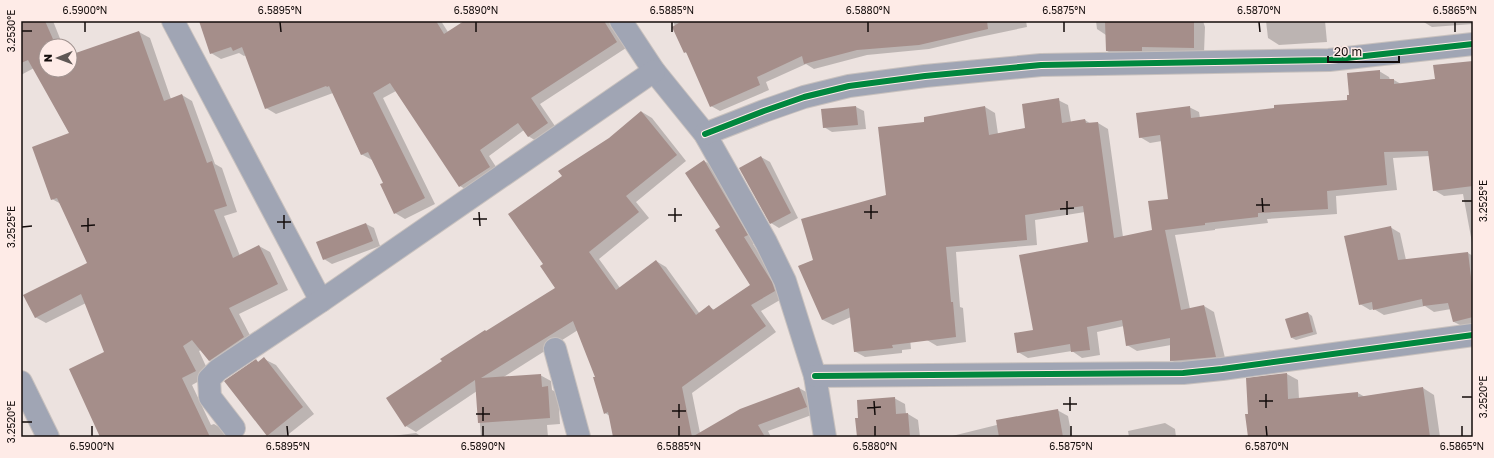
<svg xmlns="http://www.w3.org/2000/svg" width="1494" height="458" font-family="'Golos Text',sans-serif">
	<style>
		.shadow { fill: #0003 }
		.building { fill: #a58e8a }
		.lines { fill: none; stroke-linecap: round; stroke-linejoin: round }
		.street-casing { stroke: #c8c1be; stroke-width: 24 }
		.street { stroke: #a0a5b4; stroke-width: 22 }
		.cycleway-casing { stroke: #feebe7; stroke-width: 8 }
		.cycleway { stroke: #00873e; stroke-width: 6 }
		.ticks { fill: none; stroke: #130c0b; stroke-width: 1.5 }
		.neatline { fill: none; stroke: #130c0b; stroke-width: 1.5 }
		.ticks-label { font-size: 10px; text-anchor: middle; fill: #130c0b }
	</style>
	<rect width="100%" height="100%" fill="#ece2df"/>
	<g class="shadow">
		<path d="M21,21H53L63,46H46V70H70V56L139,32L150,38L171,99L182,95L192,101L215,164L222,168L237,212L224,216L240,256L259,246L270,252L288,290L239,314L254,343L220,367L210,361L201,350L199,351L210,375L192,385L211,425L214,424L224,430L230,437H101L105,352L86,303L46,323L35,317L88,263L61,204L52,199L70,134L34,68L21,75Z"/>
		<path d="M200,21H441L448,32L466,21H610L626,48L540,104L557,129L538,142L528,136L524,130L489,156L500,173L470,192L460,186L396,91L383,98L435,204L405,219L395,213L384,183L372,160L361,154L333,93L276,114L266,108L246,55L244,56L239,53L221,59L211,53Z"/>
		<path d="M673,21H1026L1027,27L975,38L929,49L867,55L814,69L806,64L766,82L769,90L720,111L711,106L689,55L685,52Z"/>
		<path d="M1096,21H1203L1205,27L1204,53L1118,57L1107,51L1106,35L1097,29Z"/>
		<path d="M1266,21H1325L1327,42L1279,45L1268,38Z"/>
		<path d="M1374,21H1405L1377,22Z"/>
		<path d="M1422,21H1473V24L1432,27Z"/>
		<path d="M1473,62V248L1463,194L1444,196L1434,190L1430,156L1393,158L1397,190L1336,196L1337,214L1267,219L1268,223L1215,229V230L1175,235L1190,309L1204,306L1214,312L1226,362L1181,366L1171,360V345L1137,351L1127,345L1124,326L1097,332L1100,355L1082,358L1072,351L1028,358L1018,352L1035,331L1089,243L1085,212L1035,220L1037,245L956,252L960,307L963,308L966,342L937,346L927,340L908,317L911,349L902,350V353L865,357L854,351L851,317L833,325L823,320L800,266L814,260L888,196L925,122L985,107L995,113L998,134L1027,129L1058,100L1068,105L1071,122L1085,120L1091,124L1098,123L1108,129L1123,237L1153,231L1170,200L1162,141L1150,143L1140,137L1189,107L1199,112L1200,118L1348,101L1350,96L1379,71L1389,77L1390,80H1394L1401,84L1436,79Z"/>
		<path d="M856,107L864,111L866,129L832,132L824,127Z"/>
		<path d="M642,112L652,118L686,161L636,202L649,218L599,259L620,288L656,261L666,267L700,314L709,307L715,310L751,285L722,227L704,161L715,167L758,241L753,244L782,289L785,297L761,311L776,332L692,393L700,433L799,388L810,394L817,413L768,431L771,437H614L610,416L605,413L596,377L578,330L502,378L540,375L551,381L552,390L558,393L560,424L547,425L548,437H481L477,391L416,432L406,426L486,332L557,288L544,264L563,177Z"/>
		<path d="M761,157L770,162L798,218L779,228L771,223Z"/>
		<path d="M366,224L374,228L380,246L332,264L324,259Z"/>
		<path d="M1390,227L1400,233L1406,260L1468,253L1473,256V325L1464,327L1454,322L1451,309L1434,312L1425,306L1384,315L1374,309L1370,310L1360,304Z"/>
		<path d="M1308,313L1312,316L1317,334L1296,340L1292,338Z"/>
		<path d="M264,359L276,365L314,414L285,437H271L268,435L256,361L259,362Z"/>
		<path d="M1287,374L1298,380L1299,399L1358,393L1365,397L1423,388L1434,395L1440,437H1249L1247,379Z"/>
		<path d="M894,398L905,404L906,414H908L918,420L920,437H858L860,419Z"/>
		<path d="M1057,410L1068,416L1072,437H948Z"/>
		<path d="M1165,423L1175,429L1176,437H1129L1128,431Z"/>
		<path d="M416,433L422,437H392V436Z"/>
	</g>
	<g class="building">
		<path d="M21,21H45L56,46H46V70H70V55L139,31L164,101L182,94L207,163L212,161L227,206L214,210L233,258L259,245L278,284L229,308L244,337L209,361L192,340L183,346L196,371L182,378L210,437H100L69,369L104,352L81,294L35,318L23,295L87,263L57,198L51,200L32,147L69,133L28,60L21,63Z"/>
		<path d="M199,21H436L444,34L464,21H604L617,42L531,98L548,123L528,137L518,123L480,150L490,167L459,187L390,83L373,93L425,198L394,214L380,184L383,183L368,152L361,155L329,86L327,87L326,86L265,109L242,47L233,51L231,47L210,54Z"/>
		<path d="M682,21H987L988,29L919,45L857,50L804,64L802,56L757,77L760,85L710,107L686,52L684,53L672,27Z"/>
		<path d="M1105,21H1194V48L1142,47V51H1106Z"/>
		<path d="M1473,61V186L1433,191L1428,151L1384,152L1387,185L1327,191L1328,209L1258,213V217L1205,223V225L1165,230L1181,310L1204,305L1216,357L1170,361V338L1126,346L1122,320L1087,327L1090,350L1071,352L1070,344L1017,353L1014,333L1033,330L1019,255L1088,242L1083,206L1025,215L1027,240L946,247L951,302H953L956,337L892,345L893,348L854,352L849,308L822,320L798,266L813,260L801,219L886,195L878,127L924,122V117L985,106L989,135L1025,128L1022,104L1059,98L1062,123L1085,119L1086,123L1098,122L1114,238L1152,230L1148,201L1168,199L1160,135L1139,138L1136,113L1190,106L1191,118L1274,108V105L1347,100V95H1349L1347,73L1380,70V79H1394V84L1435,79L1433,65Z"/>
		<path d="M856,106L858,125L823,128L821,109Z"/>
		<path d="M641,111L677,155L626,196L639,212L589,252L616,290L656,260L696,315L709,305L713,310L750,285L715,230L720,227L685,173L704,160L748,235L744,237L772,282L775,291L751,305L766,326L682,387L692,437L740,409L799,387L807,407L758,425L765,437H613L608,412L604,414L593,377H595L573,321L481,378L541,374L542,387L548,386L550,418L478,423L475,380L405,427L386,398L442,361L440,359L485,330L486,331L555,288L540,266L543,264L508,214L562,176L558,171L609,138Z"/>
		<path d="M761,156L791,213L770,224L739,168Z"/>
		<path d="M366,223L373,241L323,260L316,242Z"/>
		<path d="M1391,226L1398,260L1468,252L1473,294V317L1453,322L1448,303L1423,306L1422,299L1373,310L1372,302L1359,305L1344,236Z"/>
		<path d="M1308,312L1313,332L1291,338L1285,319Z"/>
		<path d="M264,357L303,407L267,436L224,381L256,359L258,362Z"/>
		<path d="M1287,373L1288,399L1358,392V397L1423,387L1430,437H1248L1245,414H1248L1246,378Z"/>
		<path d="M895,397L896,414L908,413L910,437H857L855,418H858L857,400Z"/>
		<path d="M1058,409L1063,437H999L996,420Z"/>
	</g>
	<g class="lines">
		<g class="street-casing">
			<g id="street">
				<path d="M173,21L321,301"/>
				<path d="M621,21L654,71L705,134L766,242L785,281L815,376L825,437"/>
				<path d="M705,134L764,111L804,97L849,86L925,76L1041,65L1329,60L1473,44"/>
				<path d="M555,349L579,437"/>
				<path d="M815,376L1183,373L1222,369L1473,335"/>
				<path d="M21,382L48,437"/>
				<path d="M234,428L210,397L209,379L218,370L321,301L654,71"/>
			</g>
		</g>
		<use href="#street" class="street"/>
		<g class="cycleway-casing">
			<g id="cycleway">
				<path d="M705,134L764,111L804,97L849,86L925,76L1041,65L1329,60L1473,44"/>
				<path d="M815,376L1183,373L1222,369L1473,335"/>
			</g>
		</g>
		<use href="#cycleway" class="cycleway"/>
	</g>
	<path class="ticks" d="M85,22V32M280,22L281,32M476,22V32M672,22V32M868,22V32M1064,22V32M1259,22L1260,32M1455,22V32M22,31H32M1262,198L1263,212M1067,201V215M1462,201H1472M871,205V219M1256,205H1270M675,208V222M1060,209L1074,208M479,212L480,226M864,212H878M284,215V229M668,215H682M88,218V232M473,219H487M277,222H291M81,226L95,225M22,227L32,226M1266,394V408M1070,397V411M1462,397H1472M874,401L875,415M1259,401H1273M679,404V418M1063,404H1077M483,407V421M867,408L881,407M672,411H686M476,414H490M22,422H32M92,426V436M287,426L288,436M483,426V436M679,426V436M875,426V436M1071,426V436M1266,426L1267,436M1462,426V436"/>
	<rect width="1494" height="458" fill="none" stroke="#feebe7" stroke-width="44"/>
	<g transform="translate(58 58) rotate(269)"><circle r="19" fill="#feebe7" stroke="#a0928f"/>
	<path d="M0-3L7 15L0 10L-7 15Z" fill="#5f5755"/>
	<text y="-6" font-size="11" font-weight="bold" text-anchor="middle" fill="#130c0b">N</text>
	</g>
	<path d="M1328 56v6h71v-6" fill="none" stroke="#130c0b" stroke-width="2"/>
	<text x="1334" y="56" font-size="12" fill="#130c0b" stroke="#feebe7" stroke-width="3" paint-order="stroke">20 m</text>
	<rect x="22" y="22" width="1450" height="414" class="neatline"/>
	<g class="ticks-label">
		<text x="85" y="14">6.5900°N</text>
		<text x="280" y="14">6.5895°N</text>
		<text x="476" y="14">6.5890°N</text>
		<text x="672" y="14">6.5885°N</text>
		<text x="868" y="14">6.5880°N</text>
		<text x="1064" y="14">6.5875°N</text>
		<text x="1259" y="14">6.5870°N</text>
		<text x="1455" y="14">6.5865°N</text>
		<text transform="translate(11 31) rotate(-90)" y="4">3.2530°E</text>
		<text transform="translate(1483 201) rotate(-90)" y="4">3.2525°E</text>
		<text transform="translate(11 227) rotate(-90)" y="4">3.2525°E</text>
		<text transform="translate(1483 397) rotate(-90)" y="4">3.2520°E</text>
		<text transform="translate(11 422) rotate(-90)" y="4">3.2520°E</text>
		<text x="92" y="450">6.5900°N</text>
		<text x="288" y="450">6.5895°N</text>
		<text x="483" y="450">6.5890°N</text>
		<text x="679" y="450">6.5885°N</text>
		<text x="875" y="450">6.5880°N</text>
		<text x="1071" y="450">6.5875°N</text>
		<text x="1267" y="450">6.5870°N</text>
		<text x="1462" y="450">6.5865°N</text>
	</g>
</svg>
